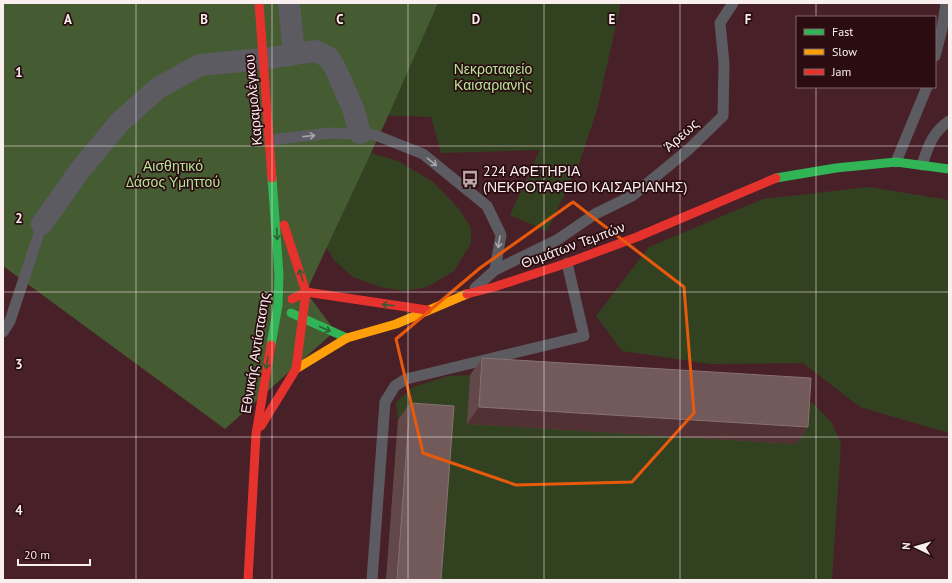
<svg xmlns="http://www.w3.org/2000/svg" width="952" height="583" font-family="'PT Sans',sans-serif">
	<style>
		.green { fill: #324221 }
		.forest { fill: #455b31 }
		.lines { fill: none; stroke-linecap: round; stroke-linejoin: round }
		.lane { stroke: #5c5b62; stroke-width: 11 }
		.street { stroke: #5c5b62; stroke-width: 22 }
		.fast { stroke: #30b455; stroke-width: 9 }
		.slow { stroke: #ff9f0a; stroke-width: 9 }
		.jam { stroke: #e5322d; stroke-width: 9 }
		.wall { fill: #634849 }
		.shaded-wall { fill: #523134 }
		.building { fill: #735a5a; stroke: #887172 }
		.oneway { stroke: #aaa5a8 }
		.oneway2 { stroke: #2e6032 }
		.marked { fill: none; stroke: #e8590c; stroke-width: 3; stroke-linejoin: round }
		.grid { fill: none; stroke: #f9efef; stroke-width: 1; stroke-opacity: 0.55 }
		.labels { text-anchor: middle; stroke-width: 3.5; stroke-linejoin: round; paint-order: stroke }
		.park-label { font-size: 14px; fill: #b2e598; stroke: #2b0c10 }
		.street-label { font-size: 14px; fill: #f9efef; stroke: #2b0c10 }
		.poi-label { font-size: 14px; fill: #f9efef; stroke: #2b0c10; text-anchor: start }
		.grid-label { font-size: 13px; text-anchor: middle; font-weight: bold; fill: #f9efef; stroke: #2b0c10; stroke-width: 3.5; stroke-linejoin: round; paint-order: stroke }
	</style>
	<rect width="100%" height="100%" fill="#482128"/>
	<g class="green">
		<path d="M332,3H621L597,110L579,164L547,231L510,215L540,150L441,153L431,117L371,115Z"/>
		<path d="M368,152L398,161L433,182L459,209L471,228V243L454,271L427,287L405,291L380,287L353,277L334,260L321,238Z"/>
		<path d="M869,187L949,200V433L860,407L803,363L711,364L622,351L596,316L649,247L763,199Z"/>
		<path d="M470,375L799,395L815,405L831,422L841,443L832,580H386L398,420L396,402L413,387L448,376Z"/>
	</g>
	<path class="forest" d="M3,3H438L385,123L306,292L335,331L225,429L3,266Z"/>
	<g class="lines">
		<g class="lane">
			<path d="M935,56L942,29L946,3"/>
			<path d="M270,140L330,133L375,135L423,154L487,206L501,235L495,270L475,288"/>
			<path d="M896,162L927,87"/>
			<path d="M922,165C928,146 933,132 949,121"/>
			<path d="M495,270L557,240L595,214L632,196L688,150L723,116L724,63L720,23L733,3"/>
			<path d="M3,332L10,321L42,224"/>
			<path d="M372,580L385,402L395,386L406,379L584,336L567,263"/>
		</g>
		<g class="street">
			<path d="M289,3L294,54"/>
			<path d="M42,224L80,170L119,123L158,88L200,65L263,59L315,51L328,57L335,68L353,108L360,133"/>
		</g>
		<g class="fast">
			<path d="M776,178L836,168L896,162L949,169"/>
			<path d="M291,313L347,338"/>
			<path d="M271,345L278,305L279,275L272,178"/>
		</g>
		<path class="slow" d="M296,369L347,338L396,324L467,294"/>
		<g class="jam">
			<path d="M259,3L272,178"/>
			<path d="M467,294L494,287L567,263L637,237L776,178"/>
			<path d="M292,299L306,292L427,310"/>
			<path d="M261,426L296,369L306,292L284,225"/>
			<path d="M248,580L256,434L271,345"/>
		</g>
	</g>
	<g class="wall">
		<path d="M482,358L808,427L796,444L467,424L470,375Z"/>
		<path d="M410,403L441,580H386L398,420Z"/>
	</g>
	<path class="shaded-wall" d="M479,407L808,427L796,444L467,424Z"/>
	<g class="building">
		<path d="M482,358L811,378L808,427L479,407Z"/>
		<path d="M410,403L454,406L441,580H397Z"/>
	</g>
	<defs><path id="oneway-shaft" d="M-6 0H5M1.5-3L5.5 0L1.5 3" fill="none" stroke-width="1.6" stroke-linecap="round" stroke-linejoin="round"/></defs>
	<g class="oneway">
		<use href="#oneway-shaft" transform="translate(309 136) rotate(-6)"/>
		<use href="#oneway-shaft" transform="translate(432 162) rotate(39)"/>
		<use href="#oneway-shaft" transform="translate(499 242) rotate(99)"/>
	</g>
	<g class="oneway2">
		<use href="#oneway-shaft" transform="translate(277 234) rotate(87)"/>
		<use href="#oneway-shaft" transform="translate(301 275) rotate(-108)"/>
		<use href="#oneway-shaft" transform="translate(388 305) rotate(-173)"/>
		<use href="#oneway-shaft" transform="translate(325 329) rotate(24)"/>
		<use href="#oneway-shaft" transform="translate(267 363) rotate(99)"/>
	</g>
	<path class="marked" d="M573,202L684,287L694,413L632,482L516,485L423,453L396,339L480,268Z"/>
	<path class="grid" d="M136,3V580M272,3V580M408,3V580M544,3V580M680,3V580M816,3V17M816,87V580M3,146H949M3,292H949M3,437H949"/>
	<defs>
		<g id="bus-bare" transform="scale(1.38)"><path d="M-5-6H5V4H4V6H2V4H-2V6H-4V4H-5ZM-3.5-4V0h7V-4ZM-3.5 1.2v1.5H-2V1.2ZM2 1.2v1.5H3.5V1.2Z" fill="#bba7a9" stroke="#2b0c10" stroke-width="2.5" paint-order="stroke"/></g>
	</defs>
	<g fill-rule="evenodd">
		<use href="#bus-bare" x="470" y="179"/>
	</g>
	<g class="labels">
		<g class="park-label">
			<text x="493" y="74">Νεκροταφείο<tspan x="493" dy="16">Καισαριανής</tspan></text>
			<text x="173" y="171">Αισθητικό<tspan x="173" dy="16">Δάσος Υμηττού</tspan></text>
		</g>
		<g class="street-label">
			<text transform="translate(253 100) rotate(-95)" y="5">Καραμολέγκου</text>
			<text transform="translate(681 135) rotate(-42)" y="5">Άρεως</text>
			<text transform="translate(573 245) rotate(-20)" y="5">Θυμάτων Τεμπών</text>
			<text transform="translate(255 353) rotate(-81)" y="5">Εθνικής Αντίστασης</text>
		</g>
		<g class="poi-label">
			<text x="483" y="176">224 ΑΦΕΤΗΡΙΑ<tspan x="483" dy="16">(ΝΕΚΡΟΤΑΦΕΙΟ ΚΑΙΣΑΡΙΑΝΗΣ)</tspan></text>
		</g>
	</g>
	<g class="grid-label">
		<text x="68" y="24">A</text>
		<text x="204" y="24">B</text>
		<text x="340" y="24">C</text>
		<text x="476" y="24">D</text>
		<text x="612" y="24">E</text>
		<text x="748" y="24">F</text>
		<text x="19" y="77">1</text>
		<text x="19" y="223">2</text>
		<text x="19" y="369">3</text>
		<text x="19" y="515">4</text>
	</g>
	<rect width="952" height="583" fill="none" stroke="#f9efef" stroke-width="8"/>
	<rect x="796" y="16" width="140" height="72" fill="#2b0c10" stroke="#7d6769"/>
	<rect x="804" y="29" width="20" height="6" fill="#30b455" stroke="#7d6769"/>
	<text x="832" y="36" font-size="12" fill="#f9efef">Fast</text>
	<rect x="804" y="49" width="20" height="6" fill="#ff9f0a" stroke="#7d6769"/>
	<text x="832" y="56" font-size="12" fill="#f9efef">Slow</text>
	<rect x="804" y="69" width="20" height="6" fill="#e5322d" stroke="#7d6769"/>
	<text x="832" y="76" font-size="12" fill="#f9efef">Jam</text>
	<g transform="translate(916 547) rotate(275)" stroke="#2b0c10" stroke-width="3" paint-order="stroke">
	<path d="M0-3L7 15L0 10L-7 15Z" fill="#f9efef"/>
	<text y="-6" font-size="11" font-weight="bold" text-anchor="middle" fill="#f9efef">N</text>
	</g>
	<path d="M18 559v6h72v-6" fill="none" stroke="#f9efef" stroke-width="2"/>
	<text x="24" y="559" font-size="12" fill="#f9efef" stroke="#2b0c10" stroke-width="3" paint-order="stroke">20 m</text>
</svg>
